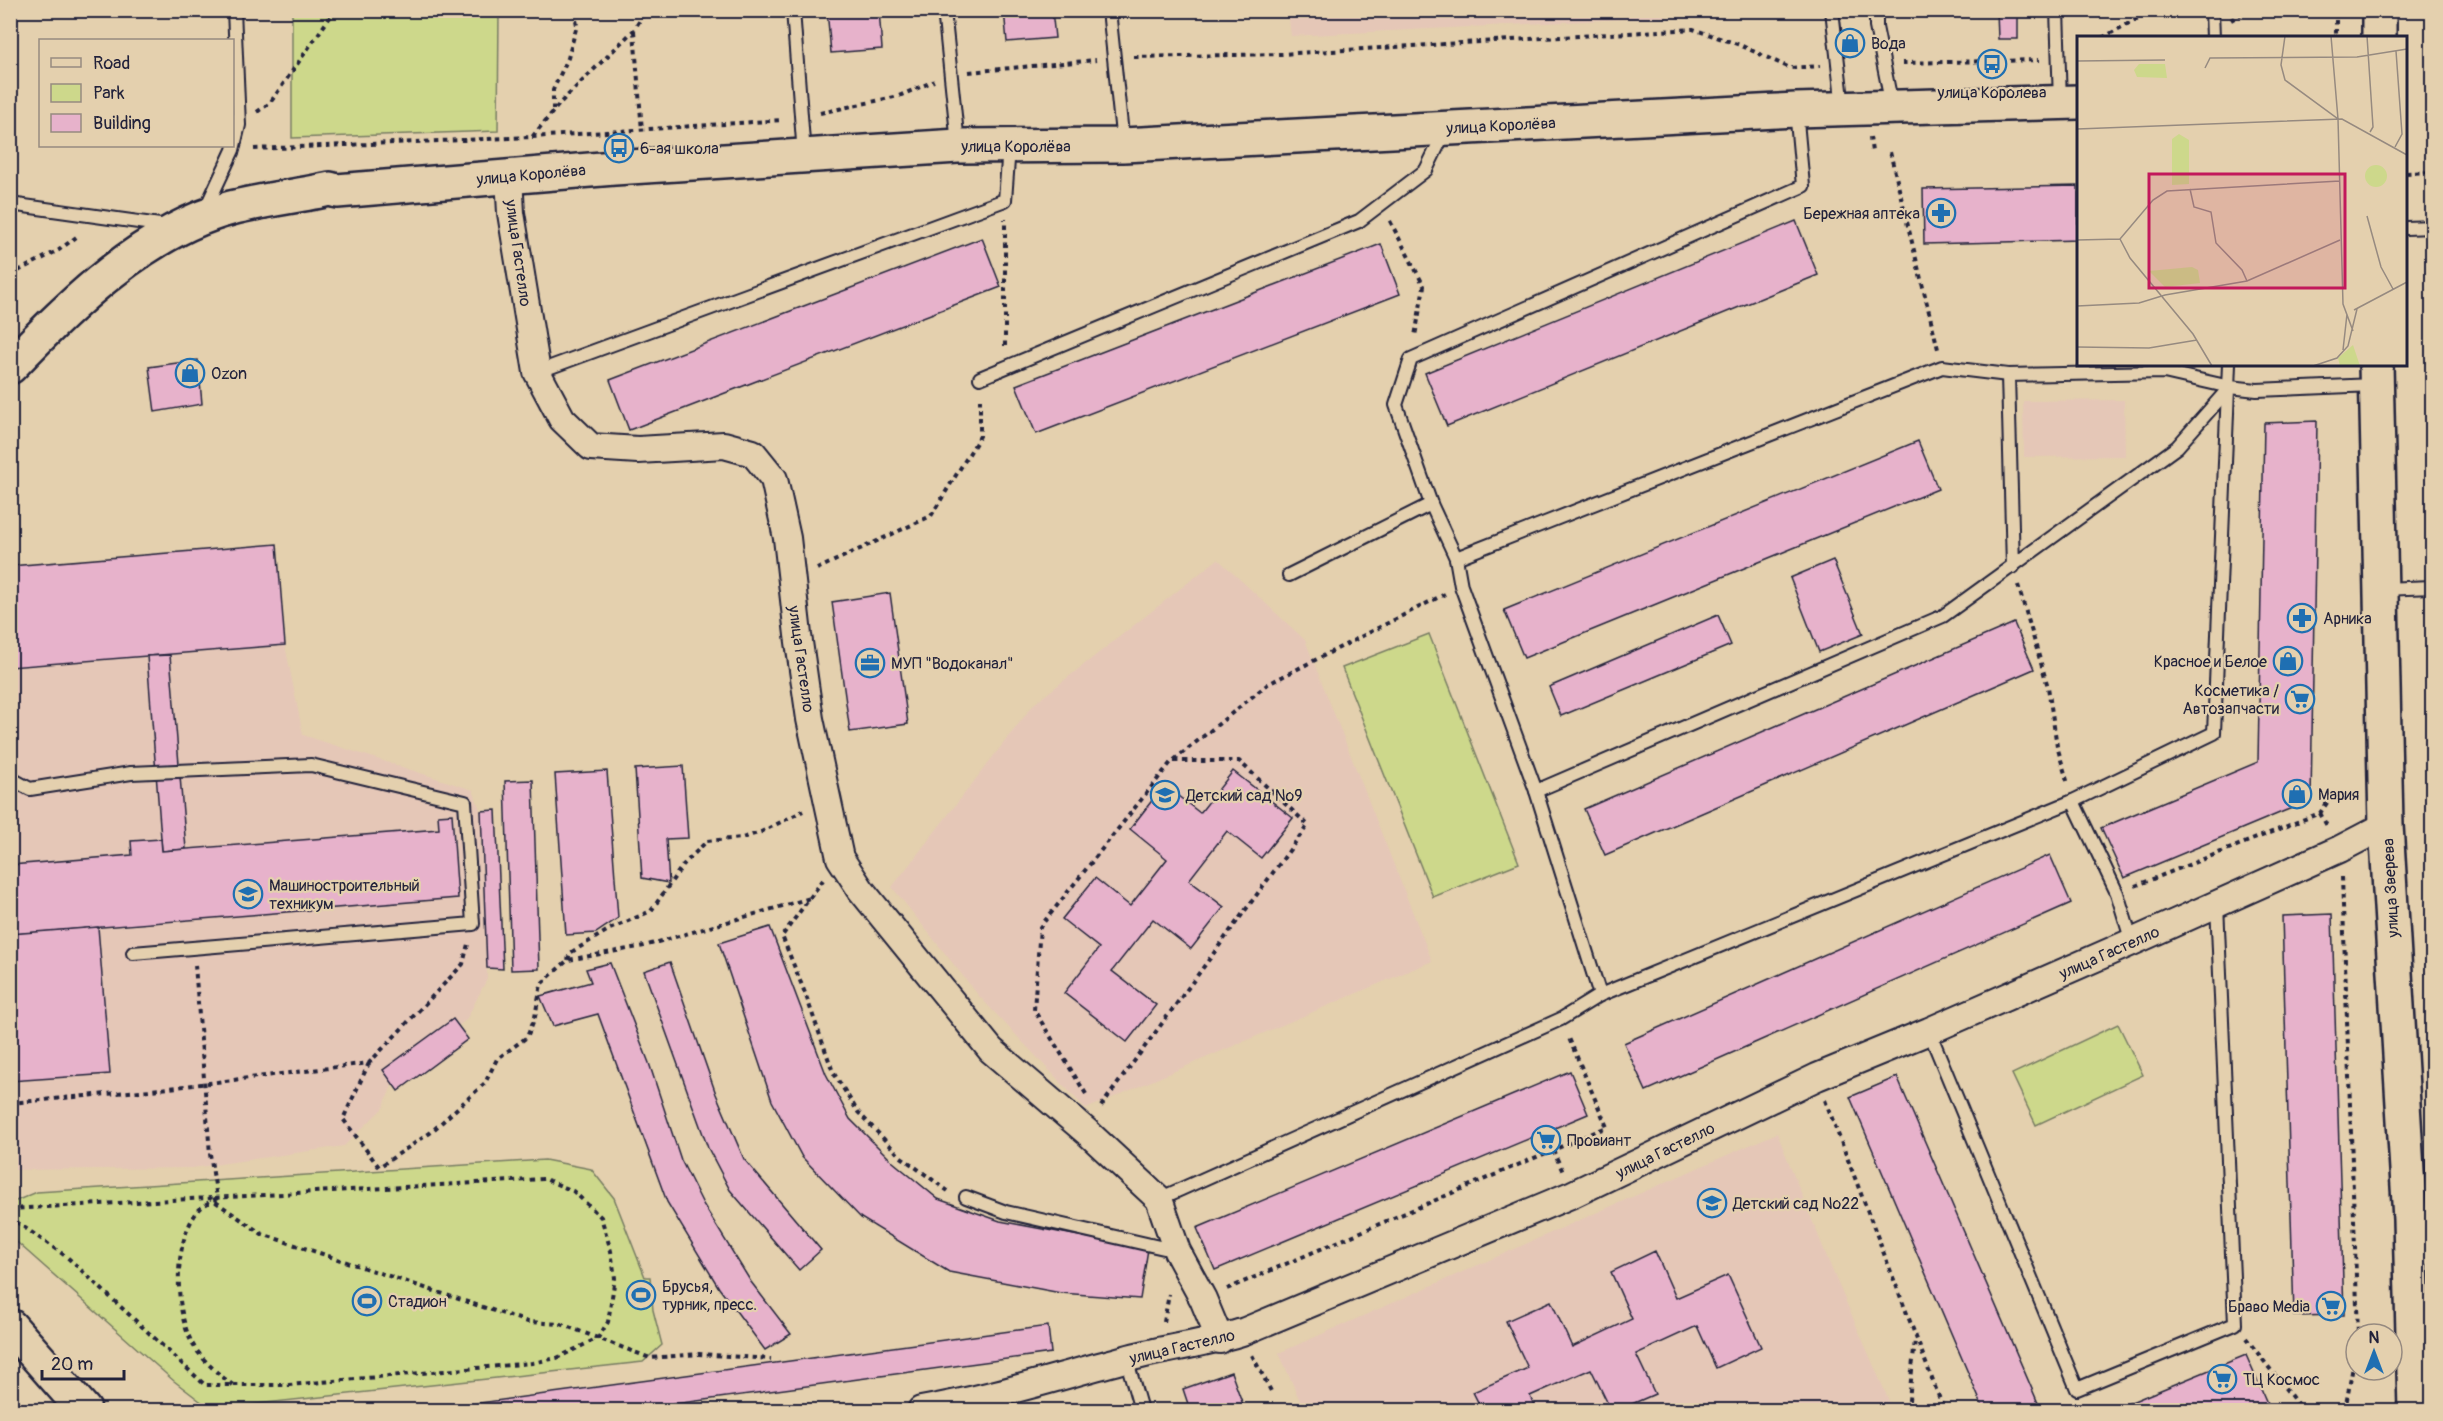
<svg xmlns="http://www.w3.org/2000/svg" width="2443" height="1421" font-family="Pangolin,sans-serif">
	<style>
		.built { fill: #e5c7b7 }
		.green { fill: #cdd88b; stroke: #787d63; stroke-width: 1.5 }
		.building { fill: #e7b2cb; stroke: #22223b; stroke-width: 1.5 }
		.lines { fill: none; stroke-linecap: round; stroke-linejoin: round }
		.service-casing { stroke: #22223b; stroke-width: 16 }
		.minor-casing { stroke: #22223b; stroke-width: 30 }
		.secondary-casing { stroke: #22223b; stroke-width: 38 }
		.path { stroke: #22223b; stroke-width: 4; stroke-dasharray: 4.5 4.5; stroke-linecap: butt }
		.service { stroke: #e4d0ae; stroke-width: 12 }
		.minor { stroke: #e4d0ae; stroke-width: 26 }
		.secondary { stroke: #e4d0ae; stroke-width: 33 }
		.labels { text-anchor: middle; stroke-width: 4.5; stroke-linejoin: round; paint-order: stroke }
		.poi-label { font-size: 16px; fill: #22223b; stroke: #e4d0ae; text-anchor: start }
		.street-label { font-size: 16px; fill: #22223b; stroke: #e4d0ae }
		.inset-road { fill: none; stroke: #968a80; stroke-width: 1.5 }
		.view { fill: #c2185b; fill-opacity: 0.15; stroke: #c2185b; stroke-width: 3 }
		.inset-edge { fill: none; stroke: #22223b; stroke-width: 3 }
	</style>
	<rect width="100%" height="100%" fill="#e4d0ae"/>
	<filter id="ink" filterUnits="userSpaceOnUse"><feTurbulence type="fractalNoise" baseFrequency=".0167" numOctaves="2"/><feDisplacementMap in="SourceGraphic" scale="12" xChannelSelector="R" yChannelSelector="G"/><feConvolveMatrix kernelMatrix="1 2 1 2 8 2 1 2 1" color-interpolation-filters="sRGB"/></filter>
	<g filter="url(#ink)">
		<g class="built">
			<path d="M1664,10L1665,17L1291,36L1288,11Z"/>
			<path d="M2124,400L2125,456L2024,457L2023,401Z"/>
			<path d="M277,544L285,645L303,735L473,790L484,821L487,979L466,1020L397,1073L383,1108L344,1146L192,1168L11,1170V566Z"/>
			<path d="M1218,559L1305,640L1432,961L1086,1109L979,996L892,887L1034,704Z"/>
			<path d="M1777,1133L1833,1272L1893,1410H1304L1279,1353Z"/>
		</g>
		<g class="green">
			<path d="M292,11H499L498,131L292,138Z"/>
			<path d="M1429,634L1519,863L1433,897L1342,668Z"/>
			<path d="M2118,1024L2143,1075L2036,1125L2012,1074Z"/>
			<path d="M545,1160L591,1169L614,1198L645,1277H650L653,1310L662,1345L643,1362L229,1407H208L174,1381L11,1237V1203L37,1192Z"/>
		</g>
		<g class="building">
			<path d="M827,10H879L882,49L831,53Z"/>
			<path d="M1004,10H1052L1055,38L1007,42Z"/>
			<path d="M1142,10H1191V11L1143,15Z"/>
			<path d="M1997,10H2018V39H1998Z"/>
			<circle cx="1850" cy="44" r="6"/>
			<path d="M2078,186V240L1924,244L1923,189Z"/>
			<path d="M1796,221L1818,275L1447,426L1425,373Z"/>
			<path d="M982,238L1001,287L629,430L610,380Z"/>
			<path d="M1381,244L1400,294L1036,434L1016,385Z"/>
			<path d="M198,360L202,404L155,412L149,367Z"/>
			<path d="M2317,421L2311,800L2124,878L2101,828L2258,762L2264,423Z"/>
			<path d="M1918,441L1938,489L1524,658L1504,610Z"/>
			<path d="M277,544L285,645L10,667V566Z"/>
			<path d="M1833,560L1863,634L1819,652L1790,578Z"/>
			<path d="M890,593L908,724L850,732L832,602Z"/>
			<path d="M1718,615L1731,645L1561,716L1549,687Z"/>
			<path d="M2014,623L2034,669L1605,855L1584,809Z"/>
			<path d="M170,655L186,849L162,851L147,656Z"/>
			<path d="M683,766L688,838L666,839L669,883L642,878L635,769Z"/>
			<path d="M607,771L618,918L596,933L566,935L555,774Z"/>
			<path d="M1233,771L1293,818L1261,858L1227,831L1189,880L1224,907L1191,949L1153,919L1112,971L1156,1005L1127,1042L1064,993L1099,948L1062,919L1095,878L1130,906L1167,859L1130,829L1164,785L1200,813Z"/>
			<path d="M533,780L539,969L511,970L505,781Z"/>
			<path d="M496,810L503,969L487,968L481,811Z"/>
			<path d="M452,814L458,898L16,934L11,865L132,855L131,841L161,839L162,851L439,829L438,815Z"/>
			<path d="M2050,855L2071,903L1646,1091L1624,1043Z"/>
			<path d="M2332,914L2344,1315L2294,1316L2282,916Z"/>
			<path d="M98,927L110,1074L10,1081V934Z"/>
			<path d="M770,927L826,1074L850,1119L893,1162L938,1199L1000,1221L1148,1249L1140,1299L1061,1293L949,1272L861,1218L802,1157L772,1101L719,943Z"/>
			<path d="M670,962L716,1094L744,1159L821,1250L799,1270L730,1190L708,1148L644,971Z"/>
			<path d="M610,963L649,1063L681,1160L703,1204L751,1282L791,1334L765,1350L719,1288L667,1202L598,1014L553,1026L540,996L591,982L586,969Z"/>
			<path d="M453,1019L468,1039L398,1091L383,1070Z"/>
			<path d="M1570,1071L1588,1114L1215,1270L1197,1228Z"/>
			<path d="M1897,1077L2041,1410H1984L1850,1097Z"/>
			<path d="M1655,1251L1676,1298L1728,1275L1761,1347L1716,1368L1697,1326L1636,1354L1655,1394L1618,1410H1611L1591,1369L1530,1396L1536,1410H1482L1473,1392L1528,1368L1506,1321L1551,1301L1572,1347L1632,1319L1611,1272Z"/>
			<path d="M1048,1326L1051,1353L630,1410H428Z"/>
			<path d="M2246,1355L2270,1410H2132L2129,1403Z"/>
			<path d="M1231,1372L1245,1410H1190L1183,1389Z"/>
		</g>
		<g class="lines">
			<g class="service-casing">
				<g id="service">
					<path d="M793,10L804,155"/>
					<path d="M944,10L958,144"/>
					<path d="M1109,10L1123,144"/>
					<path d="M1832,10L1843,108"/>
					<path d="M1876,10V27L1892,106"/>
					<path d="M2057,10L2060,102"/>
					<path d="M2212,10L2213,38"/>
					<path d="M10,204L167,226"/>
					<path d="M205,210L233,150L239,125L234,10"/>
					<path d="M2406,228L2432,227"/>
					<path d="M537,372L1005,200L1009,147"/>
					<path d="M2008,375L2013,567"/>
					<path d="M980,378L1359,221L1426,170L1445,131"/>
					<path d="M1456,558L1942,367L2008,375L2164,372L2230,387L2257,390L2374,385"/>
					<path d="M1289,575L1431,504"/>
					<path d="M2383,589L2432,587"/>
					<path d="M10,778L30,789L131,773L311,765L465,802L473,924L133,953"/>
					<path d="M1536,791L1943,616L2177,447L2230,387"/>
					<path d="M2073,801L2117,893L2132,942"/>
					<path d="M1600,995L1536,791L1461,586L1456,558L1431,504L1396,405L1411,359L1803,186L1796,110"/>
					<path d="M1929,1031L2077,1389L2235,1324L2217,904"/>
					<path d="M966,1197L1006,1212L1177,1251"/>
					<path d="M1159,1199L1561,1019L1600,995L2073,801L2214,733L2229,364"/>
					<path d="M1126,1358L1141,1410"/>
				</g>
			</g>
			<g class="minor-casing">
				<g id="minor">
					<path d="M509,176L511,213L537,372L562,419L591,447L638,450L724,445L753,453L774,479L787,538L798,635L810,719L840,858L861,890L991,1050L1087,1132L1159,1199L1177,1251L1203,1299L1220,1340"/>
					<path d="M921,1410C991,1398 1057,1377 1125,1359C1165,1348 1206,1344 1245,1331L1573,1194L1817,1077L1929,1031L2132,942L2340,849L2386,825"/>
				</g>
			</g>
			<g class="secondary-casing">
				<g id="secondary">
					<path d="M2379,38V10"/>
					<path d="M2376,364L2386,825L2410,1219L2415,1410"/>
					<path d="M10,367C69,305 146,230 231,208C263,200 298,196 330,189L337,191L614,168L958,146L1123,145L1796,110L2078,102"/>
					<path d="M10,1326L84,1410"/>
				</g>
			</g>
			<g class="path">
				<path d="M2336,11V38"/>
				<path d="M2231,20L2241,14L2351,11"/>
				<path d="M634,31L642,131"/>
				<path d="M2102,38L2153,10"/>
				<path d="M1134,57L1281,54L1693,29L1740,45L1790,68L1820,66"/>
				<path d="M1902,63L2039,60"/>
				<path d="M969,72L1096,60"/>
				<path d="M553,110V90L568,58L577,25L574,10"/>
				<path d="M257,112L270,103L335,10"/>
				<path d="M820,113L899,96L934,81"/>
				<path d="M532,137L783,120"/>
				<path d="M1870,137L1872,152"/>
				<path d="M254,149L532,137L561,102L634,30L646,10"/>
				<path d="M1890,152L1938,349"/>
				<path d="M2406,173L2432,172"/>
				<path d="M1390,221L1424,286L1415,336"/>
				<path d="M10,275L59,250L79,235"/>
				<path d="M1005,346V219"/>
				<path d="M817,569L931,516L980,436V396"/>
				<path d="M2018,585L2048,687L2057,746L2068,784"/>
				<path d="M1174,760L1268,684L1445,594"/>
				<path d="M2320,813L2327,826"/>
				<path d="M2342,877L2358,1334"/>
				<path d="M823,880L782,936L805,993L833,1072L858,1112L900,1156L948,1191"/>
				<path d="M2135,886L2320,813L2329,800"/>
				<path d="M568,960L570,953L610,929L651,911L683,865L707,841L742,838L761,832L803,811"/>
				<path d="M195,965L210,1154L217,1198C210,1202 203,1205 198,1211C173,1241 174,1309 192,1343C201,1359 219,1375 233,1385"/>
				<path d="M369,1063L343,1119L379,1167L430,1133L485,1083L497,1059L527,1037L535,1017L541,984L568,960L644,946L810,898"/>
				<path d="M1086,1094L1034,1010L1040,927L1172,761H1239L1308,825L1099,1109"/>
				<path d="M1825,1100L1944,1410"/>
				<path d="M10,1103L161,1089L369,1063L463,964L468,944"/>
				<path d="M1553,1150L1563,1172"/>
				<path d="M10,1209L210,1198L262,1234L528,1322L561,1324L650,1358L699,1354L771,1359"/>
				<path d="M10,1215L18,1223L67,1257L205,1385H289L532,1363L557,1358L598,1338L608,1322L615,1278L611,1251L601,1217L573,1191L545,1179L210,1198"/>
				<path d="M1227,1289L1607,1127L1568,1036"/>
				<path d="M1164,1322L1169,1294"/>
				<path d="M2246,1338L2302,1410"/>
				<path d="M1252,1355L1272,1393"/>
				<path d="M1908,1410L1915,1340"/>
				<path d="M2345,1410L2356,1350"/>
			</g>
			<use href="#service" class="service"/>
			<use href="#minor" class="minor"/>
			<use href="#secondary" class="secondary"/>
		</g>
	</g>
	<defs>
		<g id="shop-ring" transform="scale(1.5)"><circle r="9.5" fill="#e4d0ae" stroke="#1f6fb2" stroke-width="1.5"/><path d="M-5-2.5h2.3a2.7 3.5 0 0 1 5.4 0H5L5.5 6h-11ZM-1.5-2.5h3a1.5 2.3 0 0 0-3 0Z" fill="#1f6fb2"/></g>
		<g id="bus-ring" transform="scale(1.5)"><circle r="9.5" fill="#e4d0ae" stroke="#1f6fb2" stroke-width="1.5"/><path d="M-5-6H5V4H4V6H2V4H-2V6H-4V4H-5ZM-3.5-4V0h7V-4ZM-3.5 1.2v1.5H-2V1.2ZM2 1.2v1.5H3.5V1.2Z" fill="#1f6fb2"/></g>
		<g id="pharmacy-ring" transform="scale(1.5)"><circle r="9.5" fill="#e4d0ae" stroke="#1f6fb2" stroke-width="1.5"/><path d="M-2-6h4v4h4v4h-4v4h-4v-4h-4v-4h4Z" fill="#1f6fb2"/></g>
		<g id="office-ring" transform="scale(1.5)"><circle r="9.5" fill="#e4d0ae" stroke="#1f6fb2" stroke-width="1.5"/><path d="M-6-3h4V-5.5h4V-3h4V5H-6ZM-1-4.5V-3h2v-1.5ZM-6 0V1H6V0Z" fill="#1f6fb2"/></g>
		<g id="supermarket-ring" transform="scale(1.5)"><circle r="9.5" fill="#e4d0ae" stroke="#1f6fb2" stroke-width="1.5"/><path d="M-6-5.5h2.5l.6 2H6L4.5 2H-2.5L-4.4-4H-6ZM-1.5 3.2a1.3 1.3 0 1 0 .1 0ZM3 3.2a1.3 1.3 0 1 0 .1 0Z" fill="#1f6fb2"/></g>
		<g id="school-ring" transform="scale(1.5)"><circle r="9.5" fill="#e4d0ae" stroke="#1f6fb2" stroke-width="1.5"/><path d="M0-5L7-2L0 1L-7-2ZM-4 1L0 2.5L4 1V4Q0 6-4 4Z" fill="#1f6fb2"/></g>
		<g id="university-ring" transform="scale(1.5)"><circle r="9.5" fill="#e4d0ae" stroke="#1f6fb2" stroke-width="1.5"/><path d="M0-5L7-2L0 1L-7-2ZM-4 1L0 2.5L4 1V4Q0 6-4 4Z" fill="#1f6fb2"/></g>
		<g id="stadium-ring" transform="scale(1.5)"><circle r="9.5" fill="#e4d0ae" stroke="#1f6fb2" stroke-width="1.5"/><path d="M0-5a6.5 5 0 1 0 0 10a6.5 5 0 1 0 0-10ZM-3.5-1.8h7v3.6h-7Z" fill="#1f6fb2"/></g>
	</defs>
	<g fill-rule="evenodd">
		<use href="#shop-ring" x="1850" y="43"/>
		<use href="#bus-ring" x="1992" y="64"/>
		<use href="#bus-ring" x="619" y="148"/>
		<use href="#pharmacy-ring" x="1941" y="213"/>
		<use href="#shop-ring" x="190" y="373"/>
		<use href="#pharmacy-ring" x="2302" y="618"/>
		<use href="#shop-ring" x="2288" y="661"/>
		<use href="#office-ring" x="870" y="663"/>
		<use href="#supermarket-ring" x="2300" y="699"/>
		<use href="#shop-ring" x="2297" y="794"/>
		<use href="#school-ring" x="1165" y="795"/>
		<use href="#university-ring" x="248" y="894"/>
		<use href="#supermarket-ring" x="1546" y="1140"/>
		<use href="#school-ring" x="1712" y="1203"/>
		<use href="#stadium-ring" x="641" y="1295"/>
		<use href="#stadium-ring" x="367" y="1301"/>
		<use href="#supermarket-ring" x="2331" y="1306"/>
		<use href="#supermarket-ring" x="2222" y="1379"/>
	</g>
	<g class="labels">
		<g class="poi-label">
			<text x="1871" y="49">Вода</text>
			<text x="1992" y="98" text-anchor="middle">улица Королева</text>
			<text x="640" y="154">6-ая школа</text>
			<text x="1920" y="219" text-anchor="end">Бережная аптека</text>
			<text x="211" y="379">Ozon</text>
			<text x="2323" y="624">Арника</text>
			<text x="2267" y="667" text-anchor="end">Красное и Белое</text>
			<text x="891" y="669">МУП "Водоканал"</text>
			<text x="2279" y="696" text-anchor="end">Косметика /<tspan x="2279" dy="18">Автозапчасти</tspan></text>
			<text x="2318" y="800">Мария</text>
			<text x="1186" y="801">Детский сад №9</text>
			<text x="269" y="891">Машиностроительный<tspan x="269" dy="18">техникум</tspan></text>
			<text x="1567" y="1146">Провиант</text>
			<text x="1733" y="1209">Детский сад №22</text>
			<text x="662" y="1292">Брусья,<tspan x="662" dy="18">турник, пресс.</tspan></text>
			<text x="388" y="1307">Стадион</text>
			<text x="2310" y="1312" text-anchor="end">Браво Media</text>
			<text x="2243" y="1385">ТЦ Космос</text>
		</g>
		<g class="street-label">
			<text transform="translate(1501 125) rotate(-3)" y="6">улица Королёва</text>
			<text x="1016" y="152">улица Королёва</text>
			<text transform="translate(531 174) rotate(-5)" y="6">улица Королёва</text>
			<text transform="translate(519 253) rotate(82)" y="6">улица Гастелло</text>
			<text transform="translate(802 659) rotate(82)" y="6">улица Гастелло</text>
			<text transform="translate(2390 888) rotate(-93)" y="6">улица Зверева</text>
			<text transform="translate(2109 952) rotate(-24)" y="6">улица Гастелло</text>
			<text transform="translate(1665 1150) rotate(-26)" y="6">улица Гастелло</text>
			<text transform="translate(1182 1346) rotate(-13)" y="6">улица Гастелло</text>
		</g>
	</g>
	<g transform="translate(2077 36)">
		<rect width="330" height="330" fill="#e4d0ae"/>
		<path d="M62,28H88L90,42L60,41L57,34ZM102,98L112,104V148L95,149V103ZM288 140a11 11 0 1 1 22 0a11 11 0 1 1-22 0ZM115,231L121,234L123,247L88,251L72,235ZM276,309L283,330H263L261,322Z" fill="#cdd88b"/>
		<path class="inset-road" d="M208,0L204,29L208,44L261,83L266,268L276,295M254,0L261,83M290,0L296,91L293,96M0,25L88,24M128,32L133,22L280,21L330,13M0,93L265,83L330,119M318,111L325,98L319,15M113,153L117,171L134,176L139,207L165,234L170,245M290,180L304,231L316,253M43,203L53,222L116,298L135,330M0,204L43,203L76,164L90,155L263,145M0,270L62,267L88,259L170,245L263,204M277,274L330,246M0,311L72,312L120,304M266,314L270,278M236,330L260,322L271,310L280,273"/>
		<path class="view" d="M72,138H268V252H72Z"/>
		<rect width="330" height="330" class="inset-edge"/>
	</g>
	<rect width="2443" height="1421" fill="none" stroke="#e4d0ae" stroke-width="36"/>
	<rect x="18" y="18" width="2407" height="1385" fill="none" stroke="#22223b" stroke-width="2" filter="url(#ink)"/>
	<rect x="39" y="39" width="195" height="108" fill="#e4d0ae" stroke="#968a80" stroke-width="1.5"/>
	<rect x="51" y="58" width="30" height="9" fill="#e4d0ae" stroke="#968a80" stroke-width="1.5"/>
	<text x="93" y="69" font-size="18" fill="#22223b">Road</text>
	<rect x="51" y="84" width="30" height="18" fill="#cdd88b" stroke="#968a80" stroke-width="1.5"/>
	<text x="93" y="99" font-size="18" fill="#22223b">Park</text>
	<rect x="51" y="114" width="30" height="18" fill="#e7b2cb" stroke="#968a80" stroke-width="1.5"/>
	<text x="93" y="129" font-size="18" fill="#22223b">Building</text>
	<g transform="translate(2374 1352)"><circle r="28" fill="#e4d0ae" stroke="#968a80" stroke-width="1.5"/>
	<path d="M0-4.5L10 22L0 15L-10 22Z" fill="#1f6fb2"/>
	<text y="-9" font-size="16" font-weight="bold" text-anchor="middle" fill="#22223b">N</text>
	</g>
	<path d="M42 1370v9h82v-9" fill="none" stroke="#22223b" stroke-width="3"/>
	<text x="51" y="1370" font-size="18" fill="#22223b" stroke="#e4d0ae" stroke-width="4.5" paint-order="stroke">20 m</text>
</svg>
